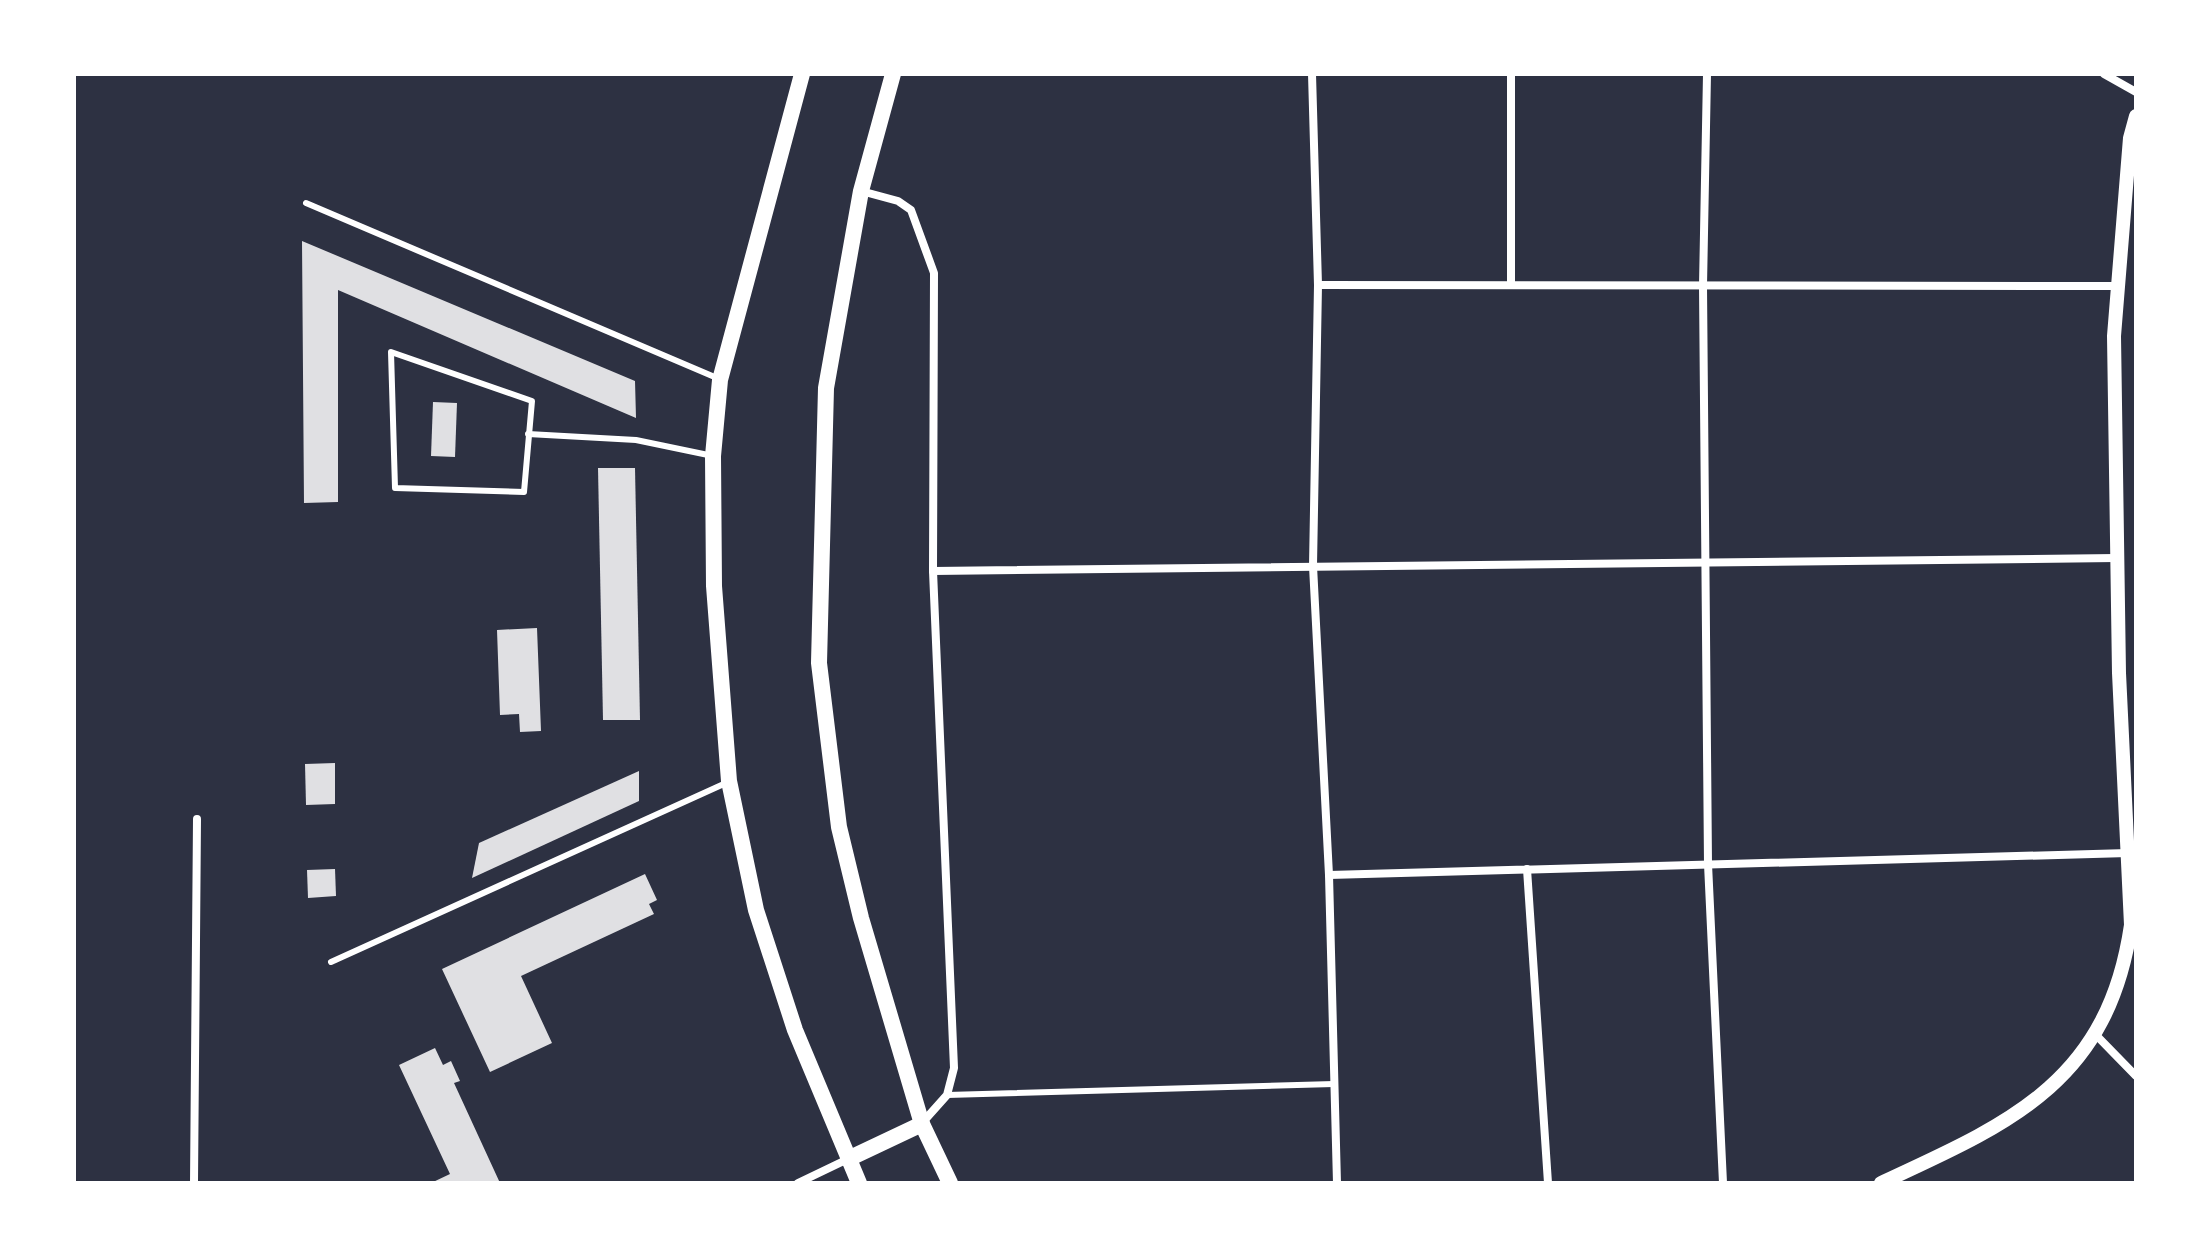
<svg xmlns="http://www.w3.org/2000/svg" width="2210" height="1257" font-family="'Exo 2',sans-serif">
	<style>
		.building { fill: #e0e0e3 }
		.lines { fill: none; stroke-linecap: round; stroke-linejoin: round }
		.service { stroke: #fff; stroke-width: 6 }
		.minor { stroke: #fff; stroke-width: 8 }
		.tertiary { stroke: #fff; stroke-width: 14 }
		.secondary { stroke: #fff; stroke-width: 16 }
	</style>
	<rect width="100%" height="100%" fill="#2d3142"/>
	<g class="building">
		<path d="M302,241L635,381L636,418L338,290V502L304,503Z"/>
		<path d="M433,402L457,403L455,457L431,456Z"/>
		<path d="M598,468H635L640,720H603Z"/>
		<path d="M537,628L541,731L520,732L519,714L500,715L497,630Z"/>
		<path d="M335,763V804L306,805L305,764Z"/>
		<path d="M639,771V801L472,878L479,843Z"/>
		<path d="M335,869L336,896L308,898L307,870Z"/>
		<path d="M645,874L657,900L649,904L654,914L521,976L552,1043L490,1072L442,969Z"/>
		<path d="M435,1048L443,1065L451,1061L460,1081L454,1083L500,1183H431L450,1174L399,1065Z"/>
	</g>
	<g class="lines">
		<g class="service">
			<path d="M306,203L717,378"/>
			<path d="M391,352L532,401L524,492L395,488Z"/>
			<path d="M528,434L636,440L713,456"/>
			<path d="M331,962L726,783"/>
			<path d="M947,1095L1334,1084"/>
		</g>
		<g class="minor">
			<path d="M1312,74L1318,285L1313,566L1329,875L1337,1183"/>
			<path d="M1707,74L1703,286L1708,864L1723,1183"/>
			<path d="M2104,74L2136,92"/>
			<path d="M861,191L898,201L911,210L934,273L933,571L954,1068L947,1095L922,1123"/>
			<path d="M1318,285L2118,286"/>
			<path d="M1511,285V74"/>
			<path d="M933,571L2116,558"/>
			<path d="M1527,869L1548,1183"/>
			<path d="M1329,875L2128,853"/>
			<path d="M2095,1034L2136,1076"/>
			<path d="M194,1183L197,819"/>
			<path d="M798,1183L848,1159"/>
		</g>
		<path class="tertiary" d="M1881,1183C2011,1123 2108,1082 2131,925L2119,673L2114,336L2130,138L2136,116"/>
		<g class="secondary">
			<path d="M802,74L720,380L713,456L714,586L729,781L756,910L795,1030L859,1183"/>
			<path d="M893,74L861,191L826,388L819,663L839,827L861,918L922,1124L950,1183"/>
			<path d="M848,1159L922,1124"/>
		</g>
	</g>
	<rect width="2210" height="1257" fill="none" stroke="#ffffff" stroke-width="152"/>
</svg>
